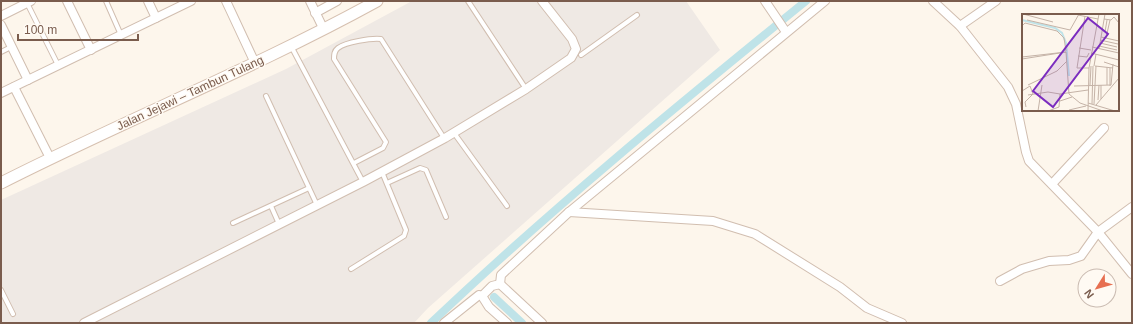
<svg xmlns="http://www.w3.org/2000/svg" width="1133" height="324" font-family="Helvetica,sans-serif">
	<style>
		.industrial { fill: #efe9e4 }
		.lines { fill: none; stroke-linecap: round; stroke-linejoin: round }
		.canal { stroke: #bfe3e8; stroke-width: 8 }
		.lane-casing { stroke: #d1beb0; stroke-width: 6 }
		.street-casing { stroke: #d1beb0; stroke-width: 10 }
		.secondary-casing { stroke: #d6c0b0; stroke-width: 13 }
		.lane { stroke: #fff; stroke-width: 4 }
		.street { stroke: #fff; stroke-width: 8 }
		.secondary { stroke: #fff; stroke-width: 11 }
		.labels { text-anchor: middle; stroke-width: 3; stroke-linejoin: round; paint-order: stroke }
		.street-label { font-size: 12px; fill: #7a5c4d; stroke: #fffaf3 }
		.inset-river { fill: none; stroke: #bfe3e8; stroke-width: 2 }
		.inset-road { fill: none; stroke: #c5b3a7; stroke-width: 1 }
		.view { fill: #7b2cbf; fill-opacity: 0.15; stroke: #7b2cbf; stroke-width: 2 }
		.inset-edge { fill: none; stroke: #7a5c4d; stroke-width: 2 }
	</style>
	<rect width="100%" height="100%" fill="#fdf6ec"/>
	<path class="industrial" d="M412,1H686L720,50L428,308L414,323H1V200L286,69Z"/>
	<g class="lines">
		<g class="canal">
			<path d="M494,297L522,323"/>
			<path d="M431,323C551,209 678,105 806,1"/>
		</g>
		<g class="lane-casing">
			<g id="lane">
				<path d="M106,1L121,35"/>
				<path d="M468,1L526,89"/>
				<path d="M27,3L58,65"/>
				<path d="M291,46L363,182"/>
				<path d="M1,52L11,47"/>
				<path d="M581,55L637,15"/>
				<path d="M266,96L317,205"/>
				<path d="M454,133L507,206"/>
				<path d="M354,163L383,148L386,142L334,59C334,55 334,51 338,48C346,42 371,38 381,39L444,138"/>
				<path d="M387,183L420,168L426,170L446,217"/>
				<path d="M271,206L279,224"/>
				<path d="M233,223L309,188"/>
				<path d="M351,269L404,236L406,230L382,172"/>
				<path d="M1,290L13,314"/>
			</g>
		</g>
		<g class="street-casing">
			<g id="street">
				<path d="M67,1L91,50"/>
				<path d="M148,1L156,18"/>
				<path d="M226,1L255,63"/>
				<path d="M310,1L324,30"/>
				<path d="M765,1L786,32"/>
				<path d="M933,1L960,26L1008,87L1016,104L1026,152L1029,161L1098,232L1132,274"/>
				<path d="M315,13L337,1"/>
				<path d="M1,16L31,1"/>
				<path d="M1,25L28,80"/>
				<path d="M960,26L996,1"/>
				<path d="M14,87L50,158"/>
				<path d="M1,93L191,1"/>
				<path d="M1052,184L1104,128"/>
				<path d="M569,212L713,221L755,234L840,287L867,308L902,323"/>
				<path d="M1000,281L1022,269L1049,261L1069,260L1081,256L1098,232L1132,207"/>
				<path d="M500,284L501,275L569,212L825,1"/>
				<path d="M500,284L492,286L482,296L489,307L507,323"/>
				<path d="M500,284L542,323"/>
				<path d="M84,323L363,182L445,138L526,89L571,58L576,49L572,39L542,1"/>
				<path d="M444,323L479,295L482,296"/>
			</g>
		</g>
		<g class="secondary-casing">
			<path id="secondary" d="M1,183C125,120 255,68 377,1"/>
		</g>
		<use href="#lane" class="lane"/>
		<use href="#street" class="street"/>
		<use href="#secondary" class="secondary"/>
	</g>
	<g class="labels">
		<g class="street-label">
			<text transform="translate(190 93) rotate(-25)" y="4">Jalan Jejawi – Tambun Tulang</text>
		</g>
	</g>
	<g transform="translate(1022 14)">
		<rect width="97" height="97" fill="#fdf6ec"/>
		<path class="inset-river" d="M0,6L33,14L40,19L44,29L47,62"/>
		<path class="inset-road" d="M1,0L31,8M56,1L76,5M63,2L55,54H67M82,5L89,6L92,3L97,9M5,6L48,16L57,0M0,12L3,9L35,17L42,24L44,37M83,18L85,6M79,23L97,27M84,24L88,6M78,26L96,30M78,29L95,33M77,32L95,36M70,33L97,39M57,34L69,36M77,35L83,0M44,38L47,80L58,89L81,97M69,39L97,46M56,42L65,43L67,39M0,43L44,38M0,45L44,38M82,48L97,53M72,52L74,40M73,52L91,54M6,71L35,57L45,47M68,71L69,52M85,71V53M52,72L89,71L91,50M88,72V54M0,77L8,72L11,80L3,88L4,93M6,81L26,78L38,80L66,76M79,85V71M76,86L77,71M38,87L50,83M66,89L93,97M70,90L71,52M72,90L74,52M74,91L97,64M47,96L64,92M16,97L20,71M26,97L37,93L38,80M66,97L67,54L77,0"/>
		<path class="view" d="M66,4L86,20L31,93L11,77Z"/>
		<rect width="97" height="97" class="inset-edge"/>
	</g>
	<rect width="1133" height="324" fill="none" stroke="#7a5c4d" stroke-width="4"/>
	<g transform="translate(1097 288) rotate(233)"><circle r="19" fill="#fffaf3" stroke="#cabbb1"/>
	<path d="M0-3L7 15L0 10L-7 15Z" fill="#e76f51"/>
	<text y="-6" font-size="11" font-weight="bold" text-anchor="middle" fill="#7a5c4d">N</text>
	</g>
	<path d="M18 34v6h120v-6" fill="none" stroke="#7a5c4d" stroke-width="2"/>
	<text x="24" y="34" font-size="12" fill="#7a5c4d" stroke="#fffaf3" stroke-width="3" paint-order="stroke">100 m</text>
</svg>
